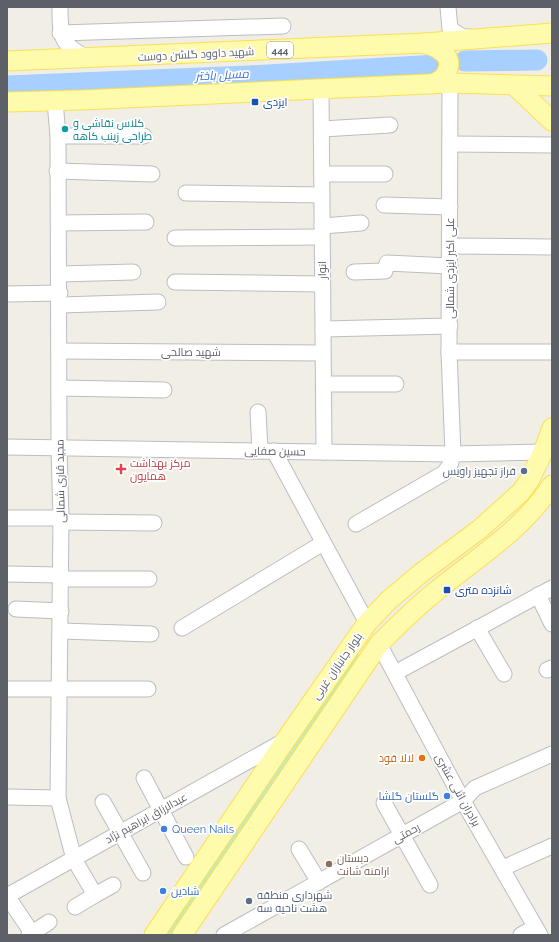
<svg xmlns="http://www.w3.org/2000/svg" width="559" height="942" font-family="Raleway,Cairo,sans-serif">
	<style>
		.green { fill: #c0eac5 }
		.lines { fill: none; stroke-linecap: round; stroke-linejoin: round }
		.river { stroke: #a7cfff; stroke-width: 21 }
		.minor-casing { stroke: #babdc2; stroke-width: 17 }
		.major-casing { stroke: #fddf52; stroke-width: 21 }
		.minor { stroke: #fff; stroke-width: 15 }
		.major { stroke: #fffbac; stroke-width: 19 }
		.transit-dot { fill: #1a4fb4; stroke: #fff; stroke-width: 1.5 }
		.culture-dot { fill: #0f9aa8; stroke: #fff; stroke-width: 1.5 }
		.health-dot { fill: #e0444e; stroke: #fff; stroke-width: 1.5 }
		.service-dot { fill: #5c6f8a; stroke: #fff; stroke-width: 1.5 }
		.food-dot { fill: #e8710a; stroke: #fff; stroke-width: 1.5 }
		.shop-dot { fill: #3f7fe0; stroke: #fff; stroke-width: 1.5 }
		.education-dot { fill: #8d6e63; stroke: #fff; stroke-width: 1.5 }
		.labels { text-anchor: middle; stroke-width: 3.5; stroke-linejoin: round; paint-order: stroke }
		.shield { fill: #fff; stroke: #8e9095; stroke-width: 1 }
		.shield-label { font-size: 10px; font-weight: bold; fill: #5d6067 }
		.street-label { font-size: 11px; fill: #5d6067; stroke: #fff }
		.transit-label { font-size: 11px; fill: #164399; stroke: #fff; text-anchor: start }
		.culture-label { font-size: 11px; fill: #0d838f; stroke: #fff; text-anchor: start }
		.health-label { font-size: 11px; fill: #be3a42; stroke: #fff; text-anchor: start }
		.service-label { font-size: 11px; fill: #4e5e75; stroke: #fff; text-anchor: end }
		.food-label { font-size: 11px; fill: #c56008; stroke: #fff; text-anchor: end }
		.shop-label { font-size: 11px; fill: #366cbe; stroke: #fff; text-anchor: start }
		.education-label { font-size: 11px; fill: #785e54; stroke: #fff; text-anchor: start }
		.water-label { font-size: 12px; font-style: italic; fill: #3f75cd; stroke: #fff }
	</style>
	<rect width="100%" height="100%" fill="#f1efe5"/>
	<path class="green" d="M357,653L360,656L174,935H164Z"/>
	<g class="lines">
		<g class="river">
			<path d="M465,61L537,60"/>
			<path d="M7,86L249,76L437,65"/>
		</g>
		<g class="minor-casing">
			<g id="minor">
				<path d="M60,7C60,36 60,45 88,58"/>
				<path d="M448,7L450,29L463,37H470"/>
				<path d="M60,33L283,26"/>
				<path d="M321,88L324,452"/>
				<path d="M55,101L58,136L59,448L61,518L58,798L74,859L95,895L113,885"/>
				<path d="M322,129L390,125"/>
				<path d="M58,136H144"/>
				<path d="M450,144L552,145"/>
				<path d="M57,171L152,174"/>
				<path d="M322,174H385"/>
				<path d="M186,193L322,195"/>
				<path d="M384,205L450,207"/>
				<path d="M59,223L146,222"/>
				<path d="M322,226L361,223"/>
				<path d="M175,238L322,237"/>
				<path d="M450,246L552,247"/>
				<path d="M354,272L385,271L387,263L450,266"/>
				<path d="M60,274L133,272"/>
				<path d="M175,282L322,284"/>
				<path d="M7,294L60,293"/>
				<path d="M60,305L158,302"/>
				<path d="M323,329L450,326"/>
				<path d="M59,351L323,353"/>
				<path d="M449,352H552"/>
				<path d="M325,384H396"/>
				<path d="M59,388L164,390"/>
				<path d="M258,412L260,450"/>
				<path d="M7,447L453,454L543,452"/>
				<path d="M274,451L367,623"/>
				<path d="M7,518H61"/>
				<path d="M60,522L154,523"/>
				<path d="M356,524L444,473L450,465L453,454L449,352L450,83"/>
				<path d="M7,574L60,575"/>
				<path d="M61,579H149"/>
				<path d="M538,595L552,624"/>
				<path d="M16,609L61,611"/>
				<path d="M182,628L323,543"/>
				<path d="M477,628L504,674"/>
				<path d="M61,631L151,634"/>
				<path d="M379,644L463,801L540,935"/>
				<path d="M547,670L552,668"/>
				<path d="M395,673L552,588"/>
				<path d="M7,689H148"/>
				<path d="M144,778L186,857"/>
				<path d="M7,797L58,798"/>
				<path d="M103,802L143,873"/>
				<path d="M384,803L430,885"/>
				<path d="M299,849L319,882"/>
				<path d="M503,868L552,846"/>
				<path d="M7,896L284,741"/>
				<path d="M7,896L32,933L29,935"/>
				<path d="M75,907L95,895"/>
				<path d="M32,933L49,922"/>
				<path d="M224,935L463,801L475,788L552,754"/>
				<path d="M521,935L535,927"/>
			</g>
		</g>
		<g class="major-casing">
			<g id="major">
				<path d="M424,43C429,45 437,47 441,51C457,61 446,81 431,84"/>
				<path d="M7,61L424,43L552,33"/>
				<path d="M515,86L552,121"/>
				<path d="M7,102L82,100L450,83L552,86"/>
				<path d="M154,935L285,741L367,623L389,600L421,573L480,529L521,492L529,481L543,452L552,428"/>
				<path d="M182,935L379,644C397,626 415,608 435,592C476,558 522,531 552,485"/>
			</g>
		</g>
		<use href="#minor" class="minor"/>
		<use href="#major" class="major"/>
	</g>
	<g class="transit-dot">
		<rect x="251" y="98" width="8" height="8" rx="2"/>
		<rect x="443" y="586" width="8" height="8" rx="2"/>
	</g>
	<circle class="culture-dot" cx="65" cy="129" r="4"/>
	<path class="health-dot" d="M119 463h4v4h4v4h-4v4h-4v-4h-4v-4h4z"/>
	<g class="service-dot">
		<circle cx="524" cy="471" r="4"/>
		<circle cx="249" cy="901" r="4"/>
	</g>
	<circle class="food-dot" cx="422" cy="758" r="4"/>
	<g class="shop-dot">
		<circle cx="447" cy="796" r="4"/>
		<circle cx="164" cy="829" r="4"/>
		<circle cx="163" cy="891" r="4"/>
	</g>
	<circle class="education-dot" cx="329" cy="864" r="4"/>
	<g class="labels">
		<rect class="shield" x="267" y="42" width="26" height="16" rx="3"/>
		<g class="shield-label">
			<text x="280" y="54">444</text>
		</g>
		<g class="street-label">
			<text transform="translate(196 54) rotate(-3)" y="4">شهید داوود گلشن دوست</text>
			<text transform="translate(450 268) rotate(-90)" y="4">علی اکبر ایزدی شمالی</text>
			<text transform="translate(322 270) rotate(-90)" y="4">انوار</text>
			<text x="191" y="356">شهید صالحی</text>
			<text transform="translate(275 451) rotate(1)" y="4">حسین صفایی</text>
			<text transform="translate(60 481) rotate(-91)" y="4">مجید قاری شمالی</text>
			<text transform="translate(337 666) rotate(-55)" y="4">بلوار جانبازان غربی</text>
			<text transform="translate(458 790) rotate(61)" y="4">برادران اثنی عشری</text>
			<text transform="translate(146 818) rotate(-29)" y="4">عبدالرزاق ابراهیم نژاد</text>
			<text transform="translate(406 833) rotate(-29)" y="4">رحمتی</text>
		</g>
		<g class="transit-label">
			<text x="263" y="106">ایزدی</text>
			<text x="455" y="594">شانزده متری</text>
		</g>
		<g class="culture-label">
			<text x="73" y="127">کلاس نقاشی و<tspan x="73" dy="13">طراحی زینب کاهه</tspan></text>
		</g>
		<g class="health-label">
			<text x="130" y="467">مرکز بهداشت<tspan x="130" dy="13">همایون</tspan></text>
		</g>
		<g class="service-label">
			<text x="516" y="475">فراز تجهیز راویس</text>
			<text x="257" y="899" text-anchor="start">شهرداری منطقه<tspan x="257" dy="13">هشت ناحیه سه</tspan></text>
		</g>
		<g class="food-label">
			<text x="414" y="762">لالا فود</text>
		</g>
		<g class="shop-label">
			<text x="439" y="800" text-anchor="end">گلستان گلشا</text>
			<text x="172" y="833">Queen Nails</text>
			<text x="171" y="895">شادین</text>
		</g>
		<g class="education-label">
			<text x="337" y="862">دبستان<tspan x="337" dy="13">ارامنه شانت</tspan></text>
		</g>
		<g class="water-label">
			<text transform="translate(222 75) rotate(-3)" y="4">مسیل باختر</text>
		</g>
	</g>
	<rect width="559" height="942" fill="none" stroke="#5d6067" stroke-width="16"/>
</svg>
